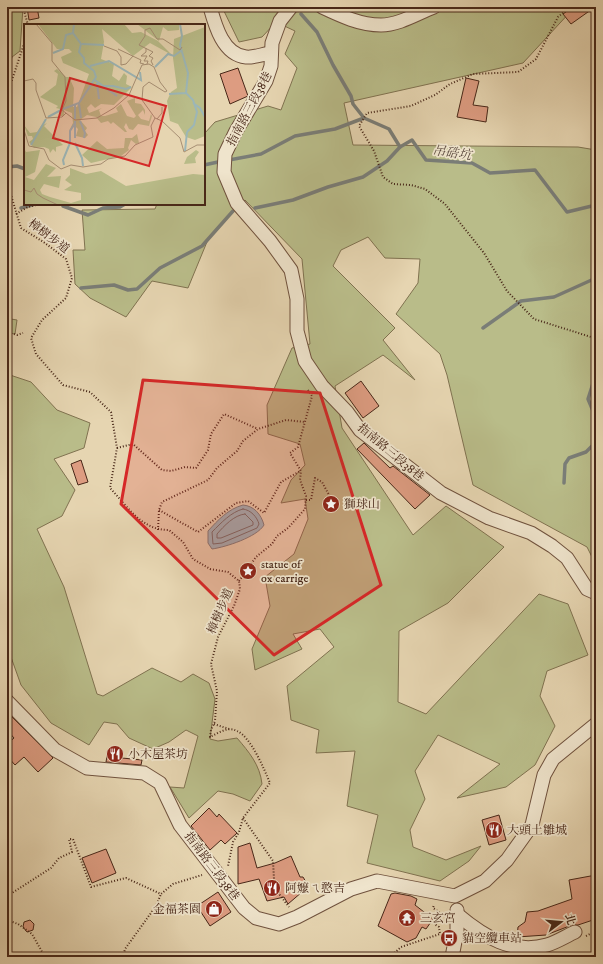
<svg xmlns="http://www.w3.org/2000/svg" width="603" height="964" font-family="'IM FELL DW Pica','Noto Serif TC',serif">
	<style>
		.green { fill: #b9bc89; stroke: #807250 }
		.water { fill: #9cb6b7; stroke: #7a7d77 }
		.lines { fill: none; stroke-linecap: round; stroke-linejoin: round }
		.shore { stroke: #726e68; stroke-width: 1 }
		.stream { stroke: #7a7d77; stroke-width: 3.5 }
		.building { fill: #dd9c81; stroke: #482718 }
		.minor-casing { stroke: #70523e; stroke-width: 15 }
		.path { stroke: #482718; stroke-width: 2; stroke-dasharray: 1 2; stroke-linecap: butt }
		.minor { stroke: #efe4cc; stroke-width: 13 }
		.marked { fill: #d62828; fill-opacity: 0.2; stroke: #d62828; stroke-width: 3; stroke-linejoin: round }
		.labels { text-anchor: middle; stroke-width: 3.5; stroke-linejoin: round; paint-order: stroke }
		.street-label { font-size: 12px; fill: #482718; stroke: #efe4cc }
		.poi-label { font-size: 12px; fill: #482718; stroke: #efe4cc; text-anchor: start }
		.water-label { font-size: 13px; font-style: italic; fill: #5d4b40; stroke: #efe4cc }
		.inset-river { fill: none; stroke: #9cb6b7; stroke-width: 2 }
		.inset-road { fill: none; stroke: #a78f74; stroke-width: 1 }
		.view { fill: #d62828; fill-opacity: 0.15; stroke: #d62828; stroke-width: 2 }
		.inset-edge { fill: none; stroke: #482718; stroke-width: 2 }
	</style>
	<rect width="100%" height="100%" fill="#e6d5b1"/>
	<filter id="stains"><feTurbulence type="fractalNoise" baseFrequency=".005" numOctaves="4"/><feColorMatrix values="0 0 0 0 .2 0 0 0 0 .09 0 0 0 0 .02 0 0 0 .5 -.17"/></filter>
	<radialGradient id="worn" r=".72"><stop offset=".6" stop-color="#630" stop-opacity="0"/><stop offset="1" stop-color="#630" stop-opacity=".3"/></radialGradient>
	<g class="green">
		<path d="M7,7H23L20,51L12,57L11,61H7Z"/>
		<path d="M222,7H579L572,10L523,63L344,103L353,145L578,147L596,150V565L587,547L473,485L447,375L440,354L396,314L418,283L420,259L385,258L368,237L341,250L333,266L395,328L383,340L415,380L383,355L335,386L342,428L413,535L446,506L504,547L448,603L399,631L398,702L426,714L539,594L568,604L588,655L547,671L540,696L555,726L535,765L506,787L457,798L500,764L438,735L415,771L425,799L410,830L413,847L446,860L481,846L469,861L440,881L367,863L378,815L347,806L355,751L316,753L319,730L291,720L287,686L334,647L320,629L293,634L302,649L255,670L252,649L270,606L265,577L294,554L308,519L305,499L281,503L291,480L305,465L300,444L268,434L267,405L292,348L310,344L302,259L245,200L209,237L188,288L152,281L126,317L90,298L75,284L73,250H85L82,210L155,209L157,204H204V134L215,122L268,106L281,110L297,68L285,54L295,31L276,22L262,37L239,42Z"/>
		<path d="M11,319L17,320L15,334L9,333Z"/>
		<path d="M7,374L31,382L57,410L90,423L84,448L54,459L75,490L62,516L37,529L64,587L97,694L103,696L152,668L181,682L193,674L209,683L215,699L210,739L218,741L237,738C249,752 260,765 262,784L250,801L233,794L218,791L189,818L170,787L184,788L198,736L186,730L169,742L153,749L129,738L117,724L104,722L89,745L51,723L21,685L7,646Z"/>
	</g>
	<path class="water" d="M243,505C254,506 261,514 264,525C257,537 226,547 212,549L208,543V531C218,520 228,509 243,505Z"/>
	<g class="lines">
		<g class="shore">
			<path d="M243,509C251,510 257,517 259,524L257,528L222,543L213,544L212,532C221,523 231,512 243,509Z"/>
			<path d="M245,514L253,522V525L221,538H217V534C224,526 234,515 245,514Z"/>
		</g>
		<g class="stream">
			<path d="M301,14L317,32L333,65L351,96L353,104L364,118L389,129L400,147L412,140L426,160L472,163L490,173L535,170L567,212L596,205"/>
			<path d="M229,160L261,154L295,136L335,129L364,118"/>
			<path d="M204,165L218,162"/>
			<path d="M7,167L17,166L25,169"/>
			<path d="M63,206L88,215L103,208L120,207L125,204"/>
			<path d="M21,208L35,204"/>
			<path d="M255,208L293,200L328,187L363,177L387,161L400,147"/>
			<path d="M7,217L9,216"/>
			<path d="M81,288L114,285L128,290L137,289L160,268L202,246L233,211"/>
			<path d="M483,328L521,301L554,297L596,278"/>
			<path d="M596,374L588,399L596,418"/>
			<path d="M564,483L565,464L569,458L586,452L596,442"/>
		</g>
	</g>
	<g class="building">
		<path d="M27,7H37L39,18L29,20Z"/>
		<path d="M573,7H595L571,24L563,14Z"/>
		<path d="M238,68L248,96L230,104L220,74Z"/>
		<path d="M466,78L479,81L473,105L488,107L486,122L457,117Z"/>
		<path d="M361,381L379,406L363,418L345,393Z"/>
		<path d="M364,443L390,468L393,466L430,495L415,509L357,449Z"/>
		<path d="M81,460L88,482L78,485L71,464Z"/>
		<path d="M7,712L53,758L38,772L24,757L15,765L7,756V744L14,738L7,730Z"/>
		<path d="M108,751L122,753V758L142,760L141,765L106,762Z"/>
		<path d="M209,808L217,817L219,814L237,833L225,844L221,840L210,850L191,826Z"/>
		<path d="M499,815L506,840L489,845L482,820Z"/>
		<path d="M250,843L257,868L275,863L291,856L300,877H303L306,882L302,892L288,904L284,897L267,901L259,879L238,884V847Z"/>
		<path d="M106,849L116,873L92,883L82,858Z"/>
		<path d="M596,875V919L578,925H572L546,935L517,937L518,927L525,922L527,912L538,911L572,899L569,880Z"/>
		<path d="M218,892L231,912L210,926L197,906Z"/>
		<path d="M395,893L411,896L417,899L415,905L433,919L426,929L422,927L416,938L407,942L378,926L391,894Z"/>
		<path d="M30,920L34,924L33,930L27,932L23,927L24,922Z"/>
	</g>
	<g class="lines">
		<g class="minor-casing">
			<g id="minor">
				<path d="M210,7C215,25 223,55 246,57C253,58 263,54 271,53"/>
				<path d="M291,7L280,21L272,43L271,66L266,81L236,131L225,154L224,172L237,203L270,241L291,270L297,299V331L305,361L322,386L347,412L360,430L441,493L489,518L531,533L552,546L567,558L587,589L596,593"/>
				<path d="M322,7C341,16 360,25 381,25C399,25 418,13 434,7"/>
				<path d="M7,701L55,750L87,768L144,773L160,783L180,825L244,908L256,918L279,924L297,917L351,889L377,881L455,896L485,881L507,860L532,825L544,775L553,759L596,724"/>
				<path d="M458,915C483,936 513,955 547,945C557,942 566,936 575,932"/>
				<path d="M452,957L457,931V910"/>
			</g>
		</g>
		<g class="path">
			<path d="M23,7L28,25"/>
			<path d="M570,7L558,17L536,59L518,72L473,74L450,84L435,95L411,106L367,113L359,126L374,151L383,177L393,184L411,185L425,189L445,204L484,253L507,291L534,319L591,337L596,341"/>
			<path d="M7,95L25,41"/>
			<path d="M7,182L21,228L45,243L66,259L72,278L66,298L42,320L31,338L36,354L63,385L90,392L111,412L117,448L110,488C128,507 141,530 169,530L183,542L193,559L210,569L228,572L239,581L240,589L234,606L218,637L211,664L217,691L215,721L211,730L210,737C218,733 228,726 237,731C251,737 264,769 270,783L243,818L239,832L233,842L228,866"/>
			<path d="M16,214L28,207L40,204"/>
			<path d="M14,334L17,335L23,333"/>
			<path d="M117,448L133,444L162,470L171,471L185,467L196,468L208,450L211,434L224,414L258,429"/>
			<path d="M306,500H311L315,478L322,482L335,506"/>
			<path d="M159,510L198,532L236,503L248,501L264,513L281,482L300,471"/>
			<path d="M158,530L159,510L162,502L208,480L217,468L237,451L243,441L258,429L286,420L305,422"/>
			<path d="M239,581L256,557L272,544L277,536L288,528L305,509L306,496L300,480L301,471L290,453L298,447L312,396L308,390"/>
			<path d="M214,724L229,729"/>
			<path d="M243,818L273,861L274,879L280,895L289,907"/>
			<path d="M7,894L12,893L51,868L59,858L72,852L69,839H73L91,887L126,878L161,894L173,884L202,875"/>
			<path d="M7,920L18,924L32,934L45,957"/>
			<path d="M586,936L596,931"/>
			<path d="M492,953L498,957"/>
			<path d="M123,957L125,949L156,906L161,894"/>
			<path d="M390,957L401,947L440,934L439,927L434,924L439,912L433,908L434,905"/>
		</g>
		<use href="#minor" class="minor"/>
	</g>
	<path class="marked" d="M143,380L320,393L381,585L274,655L121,504Z"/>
	<defs>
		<g id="sight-disc" transform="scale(0.9)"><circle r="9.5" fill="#8f2418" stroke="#efe4cc"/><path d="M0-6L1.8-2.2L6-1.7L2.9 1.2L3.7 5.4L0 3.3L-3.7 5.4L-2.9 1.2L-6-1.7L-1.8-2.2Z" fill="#fff"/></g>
		<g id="restaurant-disc" transform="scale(0.9)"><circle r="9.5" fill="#8f2418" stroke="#efe4cc"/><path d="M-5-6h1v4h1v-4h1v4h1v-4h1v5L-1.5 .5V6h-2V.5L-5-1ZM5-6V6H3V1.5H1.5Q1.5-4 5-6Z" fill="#fff"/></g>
		<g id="shop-disc" transform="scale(0.9)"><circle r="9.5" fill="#8f2418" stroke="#efe4cc"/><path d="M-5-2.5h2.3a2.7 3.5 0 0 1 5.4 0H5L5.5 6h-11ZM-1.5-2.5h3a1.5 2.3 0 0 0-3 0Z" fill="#fff"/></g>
		<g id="temple-disc" transform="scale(0.9)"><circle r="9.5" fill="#8f2418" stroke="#efe4cc"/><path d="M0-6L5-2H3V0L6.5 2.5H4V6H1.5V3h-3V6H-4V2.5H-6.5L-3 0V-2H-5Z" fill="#fff"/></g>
		<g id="bus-disc" transform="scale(0.9)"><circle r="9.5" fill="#8f2418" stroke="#efe4cc"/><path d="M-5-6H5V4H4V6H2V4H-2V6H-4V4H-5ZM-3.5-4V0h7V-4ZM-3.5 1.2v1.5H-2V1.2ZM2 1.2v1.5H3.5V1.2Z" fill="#fff"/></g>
	</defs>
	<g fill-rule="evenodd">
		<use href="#sight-disc" x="331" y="504"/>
		<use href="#sight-disc" x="248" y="571"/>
		<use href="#restaurant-disc" x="115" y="754"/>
		<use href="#restaurant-disc" x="494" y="830"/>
		<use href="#restaurant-disc" x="272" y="888"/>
		<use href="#shop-disc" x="214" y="909"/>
		<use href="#temple-disc" x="407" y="918"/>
		<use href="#bus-disc" x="449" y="938"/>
	</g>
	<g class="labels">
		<g class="street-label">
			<text transform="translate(249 109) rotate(-62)" y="4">指南路三段38巷</text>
			<text transform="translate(49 236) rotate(37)" y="4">樟樹步道</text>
			<text transform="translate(391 452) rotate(40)" y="4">指南路三段38巷</text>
			<text transform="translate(220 611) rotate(-67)" y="4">樟樹步道</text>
			<text transform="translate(212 866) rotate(53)" y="4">指南路三段38巷</text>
		</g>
		<g class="poi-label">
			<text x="344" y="508">獅球山</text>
			<text x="261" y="568">statue of<tspan x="261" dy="14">ox carrige</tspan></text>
			<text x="128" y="758">小木屋茶坊</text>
			<text x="507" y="834">大頭土雛城</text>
			<text x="285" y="892">阿嬤ㄟ憨吉</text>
			<text x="201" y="913" text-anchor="end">金福茶園</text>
			<text x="420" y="922">三玄宮</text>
			<text x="462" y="942">貓空纜車站</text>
		</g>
		<g class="water-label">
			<text transform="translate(452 152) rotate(8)" y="5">吊硞坑</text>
		</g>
	</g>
	<g transform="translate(24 24)">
		<rect width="181" height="181" fill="#e6d5b1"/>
		<path d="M14,0H100L108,9L117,8L134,17L148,31L126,19L109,32L78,5L80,18L77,35L90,40L88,52L95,57L100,49L103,52L102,60L108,63L90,81L77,80L71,84L67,80L63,84L65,89L78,84L75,86L77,92H81L94,88L92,84L97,80L103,92L110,94L112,92L103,77L111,74V79L117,80L121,86V91L119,86L114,91L117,95L125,97L127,90L128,92L125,102L114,100L109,106L105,105L102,99L100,103L103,108H101L89,98L87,100L84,97L77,99L72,93L63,91L56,96L63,104L61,107L64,111L61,114L52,112L54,105L51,102L45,107L49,99L48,89L40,86V92H36V85L32,84L34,82L16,73L32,61L34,50L30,47L33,45L42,53H45L50,64L49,83H53L65,50L39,39L37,33L48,28L45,25H33ZM113,0H155V6L144,7L139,3L135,17ZM181,3V112L171,116L162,113L154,100L146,97L143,77L147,68L153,64L149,34L150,15ZM23,99L20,102L39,121L32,123V128L29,125L26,129L25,125L20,123L10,124L5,118L9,115L8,112H4L0,101L6,109L13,108L17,102ZM113,110L115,119L112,120L107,116L104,124L105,126L97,132L67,139L58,131L73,117L83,125L100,124L101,114H108ZM0,124L2,128L16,126L11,148L1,153L10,156L22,140L32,144L23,153L37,152L35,164L20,160L16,166L18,170L26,173L47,179L57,176V169L40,166L48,161L41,156L46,151V144L62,150L77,147L102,162L169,150L181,151V181H0ZM172,126L175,128L171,134L172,139L160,140L163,133Z" fill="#b9bc89"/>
		<path class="inset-river" d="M156,0L158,12L156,21L164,49L162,69L169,76L173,88L170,101L163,108M58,20L80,21M29,29L39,25L42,11L49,9M66,42L85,37L117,56L116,48M131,43L144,30L150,32L158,26M71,56L93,72M73,59L75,75M78,62H89L102,65L107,63M145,70L162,69M169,79L176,84L181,93M55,80L57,94M51,81V95M39,85L55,79L72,53L70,47L60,39V34L55,28L57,20L49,9L50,0M24,93L37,86M51,97V114M56,97L61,109L60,114M46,118V107L51,99M51,119L58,134L59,142M7,121L22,95M161,127L163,108M40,141L39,136L46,119"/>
		<path class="inset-road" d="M80,22L93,27L97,33V41L102,40L109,32M122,24V28L117,32H123L120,37H124L123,40M94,25L117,36L116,39L120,40M129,41L127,37L129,34L125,32L129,28L115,21L121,12V6L126,4L133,15H139L156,26L158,23M0,57L9,55L12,59V66L22,94L38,93L42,89M131,94L138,97L156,114L160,128L173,121H181M133,95L138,89V83M0,106L5,122L20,125L25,136L37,145L47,141L59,143L77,140L84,135L101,132L111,121L129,113L127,102L131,94L118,76L119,63L125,58L141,68L143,67L136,58L130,43L125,40L118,41L105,71L90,84L73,94L51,96L38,86L42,77L41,53L28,37V19L12,0M0,166L7,168L10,164L13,170L19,174L34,181"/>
		<path class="view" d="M46,54L142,82L125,142L29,114Z"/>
		<rect width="181" height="181" class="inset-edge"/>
	</g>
	<rect width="603" height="964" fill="none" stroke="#e6d5b1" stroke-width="24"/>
	<rect x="8" y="8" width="587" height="948" fill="none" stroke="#482718" stroke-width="2"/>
	<rect x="12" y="12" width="579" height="940" fill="none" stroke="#482718"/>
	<g transform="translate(561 922) rotate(74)" stroke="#efe4cc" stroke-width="3" paint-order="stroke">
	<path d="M0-3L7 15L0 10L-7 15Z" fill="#482718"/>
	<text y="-6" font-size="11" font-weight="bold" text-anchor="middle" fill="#482718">北</text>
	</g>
	<rect width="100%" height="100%" filter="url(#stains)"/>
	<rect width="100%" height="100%" fill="url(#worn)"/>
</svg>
